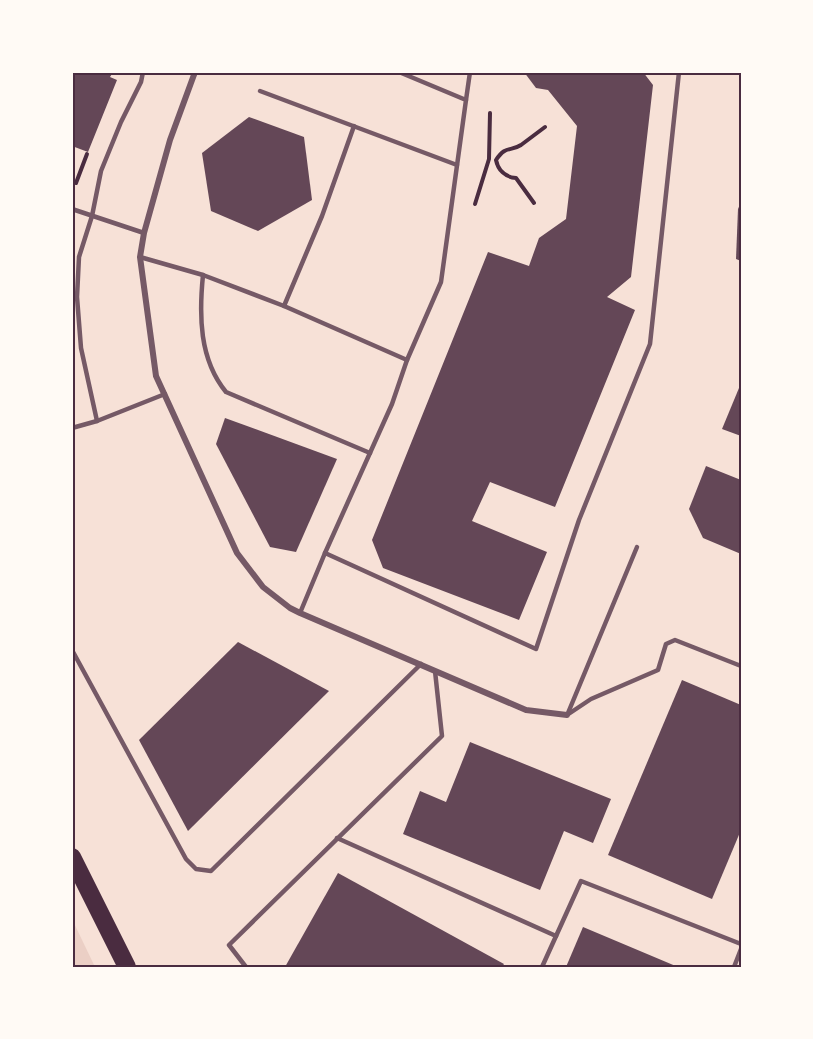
<svg xmlns="http://www.w3.org/2000/svg" width="813" height="1039" font-family="Quicksand,sans-serif">
	<style>
		.green { fill: #ebcfc5 }
		.building { fill: #644757 }
		.lines { fill: none; stroke-linecap: round; stroke-linejoin: round }
		.path { stroke: #4a2c40; stroke-width: 4 }
		.service { stroke: #755966; stroke-width: 4.5 }
		.minor { stroke: #755966; stroke-width: 6 }
		.motorway { stroke: #4a2c40; stroke-width: 18 }
		.neatline { fill: none; stroke: #4a2c40; stroke-width: 2 }
	</style>
	<rect width="100%" height="100%" fill="#f7e1d7"/>
	<path class="green" d="M72,919L95,967H72Z"/>
	<g class="building">
		<path d="M72,72H113L110,77L117,80L88,152L72,146Z"/>
		<path d="M524,72H643L653,85L631,277L607,297L635,310L555,507L490,482L472,521L547,552L519,620L383,568L372,540L488,252L529,266L539,238L566,219L577,126L548,90L536,88Z"/>
		<path d="M249,117L304,137L312,200L258,231L211,211L202,153Z"/>
		<path d="M741,202V261L736,259L738,209Z"/>
		<path d="M741,387V436L722,429L739,388Z"/>
		<path d="M225,418L337,459L296,552L270,547L216,444Z"/>
		<path d="M706,466L741,480V554L703,538L689,509Z"/>
		<path d="M238,642L329,691L188,831L139,740Z"/>
		<path d="M682,680L741,705V830L712,899L608,855Z"/>
		<path d="M470,742L611,799L593,843L564,831L540,890L403,834L420,791L446,802Z"/>
		<path d="M338,873L504,964L502,967H285Z"/>
		<path d="M583,927L678,967H566Z"/>
	</g>
	<g class="lines">
		<g class="path">
			<path d="M72,181L76,183L87,154"/>
			<path d="M534,203L516,178C505,177 498,170 496,160C506,145 510,152 521,145C529,139 537,133 545,127"/>
			<path d="M475,204L489,159L490,113"/>
		</g>
		<g class="service">
			<path d="M399,72L466,100L441,282L407,360L392,404L325,553L536,649L579,520L650,344L679,72"/>
			<path d="M260,91L457,165"/>
			<path d="M466,100L470,72"/>
			<path d="M72,209L144,233"/>
			<path d="M140,257L203,275L284,306L407,360"/>
			<path d="M203,275C199,315 199,359 226,392L370,453"/>
			<path d="M284,306L322,216L354,126"/>
			<path d="M97,421L81,348L77,297L79,257L92,216L101,171L121,122L141,82L143,72"/>
			<path d="M72,428L97,421L165,394"/>
			<path d="M300,613L325,553"/>
			<path d="M72,650L186,859L196,869L211,871L421,664"/>
			<path d="M568,713L637,547"/>
			<path d="M567,715L591,699L658,670L666,644L675,640L741,666"/>
			<path d="M337,838L556,936"/>
			<path d="M246,967L229,945L442,736L435,671"/>
			<path d="M542,967L581,881L741,944"/>
			<path d="M734,967L741,949"/>
		</g>
		<path class="minor" d="M195,72L170,140L144,233L140,257L156,376L237,553L263,587L290,608L300,613L526,710L567,715"/>
		<path class="motorway" d="M72,857L127,967"/>
	</g>
	<rect width="813" height="1039" fill="none" stroke="#fffaf5" stroke-width="147"/>
	<rect x="74" y="74" width="666" height="892" class="neatline"/>
</svg>
